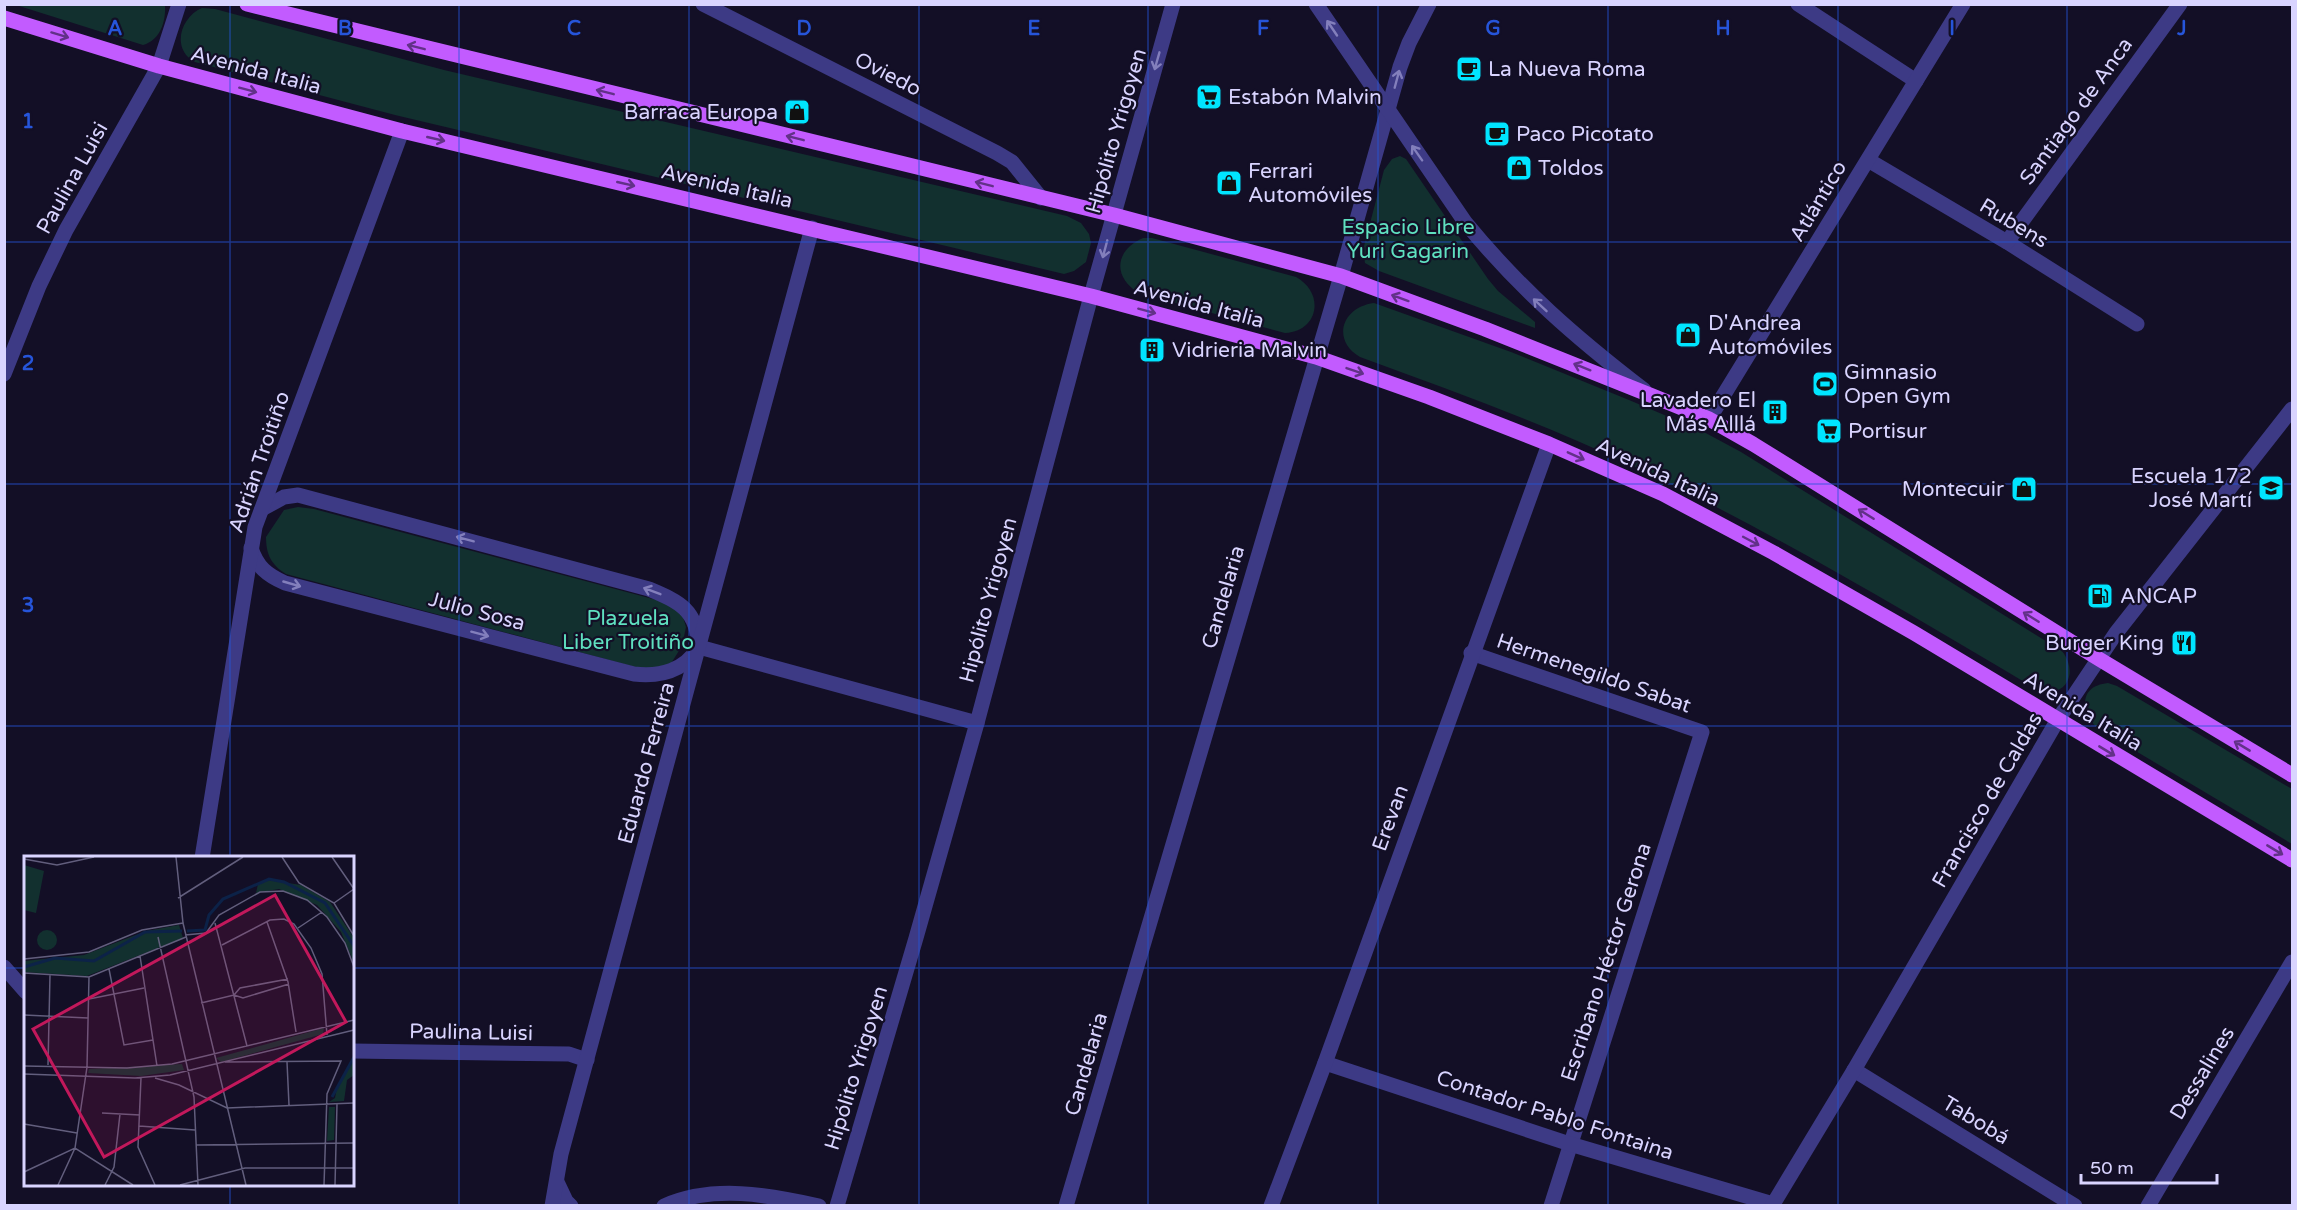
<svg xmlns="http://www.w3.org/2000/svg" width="2297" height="1210" font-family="'Varela Round',sans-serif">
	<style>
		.green { fill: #12302f }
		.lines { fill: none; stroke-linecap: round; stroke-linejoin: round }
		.minor { stroke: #3d3a85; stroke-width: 15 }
		.tertiary { stroke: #3d3a85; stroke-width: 15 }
		.primary { stroke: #c25bff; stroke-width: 15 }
		.oneway { stroke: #837fbc }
		.oneway2 { stroke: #623188 }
		.grid { fill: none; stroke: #2655da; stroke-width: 1.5; stroke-opacity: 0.55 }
		.labels { text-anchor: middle; stroke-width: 4.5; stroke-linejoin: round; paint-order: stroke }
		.poi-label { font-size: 21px; fill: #d9d4ff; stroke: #130f26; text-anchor: start }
		.street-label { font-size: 21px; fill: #d9d4ff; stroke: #130f26 }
		.park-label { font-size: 21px; fill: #5fe0c0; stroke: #130f26 }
		.inset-river { fill: none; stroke: #0c2248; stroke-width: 3 }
		.inset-road { fill: none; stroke: #625e7d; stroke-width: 1.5 }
		.view { fill: #c2185b; fill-opacity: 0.15; stroke: #c2185b; stroke-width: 3 }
		.inset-edge { fill: none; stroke: #d9d4ff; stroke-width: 3 }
		.grid-label { font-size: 20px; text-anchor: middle; font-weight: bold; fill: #2655da; stroke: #130f26; stroke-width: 4.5; stroke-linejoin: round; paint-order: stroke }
	</style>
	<rect width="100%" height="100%" fill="#130f26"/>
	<g class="green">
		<path d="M16,5H165C166,22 160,40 143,45Z"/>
		<path d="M202,8L215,9L444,70L1067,216L1081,223L1089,234L1091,243L1086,262L1074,271L1064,274L395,115L195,62C171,50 180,17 202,8Z"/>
		<path d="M1400,156L1406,159L1488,279L1498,291L1535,322V328L1379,271L1365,263L1363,250L1384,170L1392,159Z"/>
		<path d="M1143,238H1152L1296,277C1325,293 1319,331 1285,333L1139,293C1112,277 1115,250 1143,238Z"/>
		<path d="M1374,303L1511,352L1629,400L1702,431L1741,452L2062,651C2079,673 2066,699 2038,690C1904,611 1770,530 1629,464C1542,423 1450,390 1360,357C1331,340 1342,307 1374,303Z"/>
		<path d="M298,507L314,509L668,603L682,614L686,627L682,646L670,665L654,672L286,574C271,565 266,554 266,537L284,510Z"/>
		<path d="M2108,683L2117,686L2292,789V844L2097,728C2080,710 2079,686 2108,683Z"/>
	</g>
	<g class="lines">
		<g class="minor">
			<path d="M703,4L997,153L1012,162L1041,198"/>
			<path d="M1798,4L1916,81"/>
			<path d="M1868,160L2007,242L2137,324"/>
			<path d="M2007,242L2180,4"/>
			<path d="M4,374L39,286L66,230L159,66L179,4"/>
			<path d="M1709,419L1963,4"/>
			<path d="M251,548C257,567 267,575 285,583L634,674C661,677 684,671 699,647C697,610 680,602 649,589L298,495L284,497L262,509"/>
			<path d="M699,647L977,723"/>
			<path d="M1471,653L1702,732L1551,1206"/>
			<path d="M202,858L255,527L402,131"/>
			<path d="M4,967L26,992"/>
			<path d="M352,1051L569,1054L587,1060"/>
			<path d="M1325,1063L1570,1144L1773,1204"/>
			<path d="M1854,1070L2075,1206"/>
			<path d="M557,1182L566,1201L571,1206"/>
			<path d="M552,1206L561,1154L812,228"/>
			<path d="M664,1206C713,1184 769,1195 819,1206"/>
			<path d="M1066,1206L1341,276L1400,67L1409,43L1429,4"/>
			<path d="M1271,1206L1325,1063L1549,444"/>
			<path d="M1772,1206L1854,1070L2057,721L2116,633L2292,409"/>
			<path d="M2148,1206L2292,962"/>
		</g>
		<g class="tertiary">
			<path d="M1316,4L1465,222C1520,289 1575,337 1644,390"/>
			<path d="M837,1206L916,938L977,723L1091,296L1173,4"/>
		</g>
		<g class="primary">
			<path d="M247,4L1114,215L1341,276L1485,329L1650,395L1709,419L1753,444L2099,659L2292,775"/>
			<path d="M4,18L159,66L402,131L1091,296L1316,357L1429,397L1549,444L1663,494L1774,553L1914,633L2292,860"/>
		</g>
	</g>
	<defs><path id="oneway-shaft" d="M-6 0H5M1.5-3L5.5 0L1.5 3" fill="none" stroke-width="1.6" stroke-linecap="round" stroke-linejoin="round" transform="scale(1.5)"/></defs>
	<g class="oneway">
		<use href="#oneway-shaft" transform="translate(1332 28) rotate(-124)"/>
		<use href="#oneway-shaft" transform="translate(1157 61) rotate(106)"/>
		<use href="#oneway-shaft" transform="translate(1397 79) rotate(-75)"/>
		<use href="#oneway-shaft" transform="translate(1417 153) rotate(-125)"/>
		<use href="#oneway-shaft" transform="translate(1105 249) rotate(105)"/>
		<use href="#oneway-shaft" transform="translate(1540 305) rotate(-137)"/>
		<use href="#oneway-shaft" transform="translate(465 539) rotate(-165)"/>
		<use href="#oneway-shaft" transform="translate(292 584) rotate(16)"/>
		<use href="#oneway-shaft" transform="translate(652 591) rotate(-159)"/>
		<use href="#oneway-shaft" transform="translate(480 634) rotate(15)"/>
	</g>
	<g class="oneway2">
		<use href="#oneway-shaft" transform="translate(60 35) rotate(17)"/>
		<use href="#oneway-shaft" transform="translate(416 47) rotate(-166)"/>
		<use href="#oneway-shaft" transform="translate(248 90) rotate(15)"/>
		<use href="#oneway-shaft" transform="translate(605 92) rotate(-166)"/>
		<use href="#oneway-shaft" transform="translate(795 138) rotate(-166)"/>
		<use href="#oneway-shaft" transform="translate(436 139) rotate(13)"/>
		<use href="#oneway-shaft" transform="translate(626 184) rotate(13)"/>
		<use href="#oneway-shaft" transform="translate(984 184) rotate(-166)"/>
		<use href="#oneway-shaft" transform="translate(1400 298) rotate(-160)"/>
		<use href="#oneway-shaft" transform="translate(1147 311) rotate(15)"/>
		<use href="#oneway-shaft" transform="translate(1582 367) rotate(-158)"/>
		<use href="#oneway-shaft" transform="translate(1355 371) rotate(19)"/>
		<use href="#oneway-shaft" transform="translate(1576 456) rotate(24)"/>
		<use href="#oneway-shaft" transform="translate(1866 514) rotate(-148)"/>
		<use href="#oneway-shaft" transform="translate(1751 541) rotate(28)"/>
		<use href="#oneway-shaft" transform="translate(2031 617) rotate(-148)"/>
		<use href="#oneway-shaft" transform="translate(2242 746) rotate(-149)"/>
		<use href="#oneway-shaft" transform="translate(2107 751) rotate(31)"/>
		<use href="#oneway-shaft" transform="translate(2275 850) rotate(31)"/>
	</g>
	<path class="grid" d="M230,4V858M459,4V1206M689,4V1206M919,4V1206M1148,4V1206M1378,4V1206M1608,4V1206M1838,4V1206M2067,4V1206M4,242H2292M4,484H2292M4,726H2292M4,968H26M352,968H2292M230,1184V1206"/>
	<defs>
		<g id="cafe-square" transform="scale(1.35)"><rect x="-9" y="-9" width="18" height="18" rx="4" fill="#00e5ff" stroke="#130f26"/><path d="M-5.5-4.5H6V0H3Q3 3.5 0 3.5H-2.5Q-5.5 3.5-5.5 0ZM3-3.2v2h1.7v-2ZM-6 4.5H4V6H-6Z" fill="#111"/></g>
		<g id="supermarket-square" transform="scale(1.35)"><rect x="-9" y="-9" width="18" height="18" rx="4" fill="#00e5ff" stroke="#130f26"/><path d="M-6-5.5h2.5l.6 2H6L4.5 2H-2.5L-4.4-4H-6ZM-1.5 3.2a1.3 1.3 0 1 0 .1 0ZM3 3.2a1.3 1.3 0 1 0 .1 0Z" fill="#111"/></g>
		<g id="shop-square" transform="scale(1.35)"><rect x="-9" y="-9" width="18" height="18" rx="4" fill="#00e5ff" stroke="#130f26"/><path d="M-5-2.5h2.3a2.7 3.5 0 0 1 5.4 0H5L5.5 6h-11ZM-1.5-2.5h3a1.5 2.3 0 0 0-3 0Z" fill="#111"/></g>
		<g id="building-square" transform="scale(1.35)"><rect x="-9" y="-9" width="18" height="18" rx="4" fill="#00e5ff" stroke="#130f26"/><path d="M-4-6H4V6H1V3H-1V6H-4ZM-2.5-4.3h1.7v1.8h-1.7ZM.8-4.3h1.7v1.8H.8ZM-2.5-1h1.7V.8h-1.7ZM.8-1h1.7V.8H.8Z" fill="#111"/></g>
		<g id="stadium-square" transform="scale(1.35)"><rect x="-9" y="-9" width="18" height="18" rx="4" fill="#00e5ff" stroke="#130f26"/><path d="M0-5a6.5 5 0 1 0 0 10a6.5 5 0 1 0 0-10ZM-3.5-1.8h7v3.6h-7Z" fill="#111"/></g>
		<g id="school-square" transform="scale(1.35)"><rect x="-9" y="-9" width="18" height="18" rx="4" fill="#00e5ff" stroke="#130f26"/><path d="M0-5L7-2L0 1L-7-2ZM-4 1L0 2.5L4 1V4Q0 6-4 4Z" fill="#111"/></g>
		<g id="fuel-square" transform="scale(1.35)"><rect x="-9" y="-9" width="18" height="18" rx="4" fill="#00e5ff" stroke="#130f26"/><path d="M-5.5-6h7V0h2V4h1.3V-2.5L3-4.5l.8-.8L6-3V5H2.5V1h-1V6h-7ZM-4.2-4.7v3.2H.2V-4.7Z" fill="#111"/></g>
		<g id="restaurant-square" transform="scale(1.35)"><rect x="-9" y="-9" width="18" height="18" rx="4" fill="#00e5ff" stroke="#130f26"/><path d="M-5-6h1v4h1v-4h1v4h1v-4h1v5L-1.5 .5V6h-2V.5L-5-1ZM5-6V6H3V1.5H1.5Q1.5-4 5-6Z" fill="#111"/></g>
	</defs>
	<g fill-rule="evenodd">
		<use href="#cafe-square" x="1469" y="69"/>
		<use href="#supermarket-square" x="1209" y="97"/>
		<use href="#shop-square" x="797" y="112"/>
		<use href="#cafe-square" x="1497" y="134"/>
		<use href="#shop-square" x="1519" y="168"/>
		<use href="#shop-square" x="1229" y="183"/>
		<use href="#shop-square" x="1688" y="335"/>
		<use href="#building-square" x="1152" y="350"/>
		<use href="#stadium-square" x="1825" y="384"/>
		<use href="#building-square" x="1775" y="412"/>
		<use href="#supermarket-square" x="1829" y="431"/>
		<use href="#school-square" x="2271" y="488"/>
		<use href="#shop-square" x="2024" y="489"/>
		<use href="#fuel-square" x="2100" y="596"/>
		<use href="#restaurant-square" x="2184" y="643"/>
	</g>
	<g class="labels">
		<g class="poi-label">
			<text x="1488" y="76">La Nueva Roma</text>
			<text x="1228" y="104">Estabón Malvin</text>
			<text x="778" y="119" text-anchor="end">Barraca Europa</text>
			<text x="1516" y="141">Paco Picotato</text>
			<text x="1538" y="175">Toldos</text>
			<text x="1248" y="178">Ferrari<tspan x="1248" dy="24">Automóviles</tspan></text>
			<text x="1708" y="330">D'Andrea<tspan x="1708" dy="24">Automóviles</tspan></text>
			<text x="1172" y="357">Vidrieria Malvin</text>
			<text x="1844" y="379">Gimnasio<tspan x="1844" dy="24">Open Gym</tspan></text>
			<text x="1756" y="407" text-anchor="end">Lavadero El<tspan x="1756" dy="24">Más Alllá</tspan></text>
			<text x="1848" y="438">Portisur</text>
			<text x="2252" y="483" text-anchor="end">Escuela 172<tspan x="2252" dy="24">José Martí</tspan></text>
			<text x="2004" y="496" text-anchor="end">Montecuir</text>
			<text x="2120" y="603">ANCAP</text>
			<text x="2164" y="650" text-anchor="end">Burger King</text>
		</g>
		<g class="street-label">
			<text transform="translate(256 70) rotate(15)" y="7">Avenida Italia</text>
			<text transform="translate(888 74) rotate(27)" y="7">Oviedo</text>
			<text transform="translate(2076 111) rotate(-54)" y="7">Santiago de Anca</text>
			<text transform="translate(1116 131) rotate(-74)" y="7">Hipólito Yrigoyen</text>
			<text transform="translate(72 178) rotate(-61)" y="7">Paulina Luisi</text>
			<text transform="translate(727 186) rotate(13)" y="7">Avenida Italia</text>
			<text transform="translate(1818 201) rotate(-59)" y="7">Atlántico</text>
			<text transform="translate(2014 223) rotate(31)" y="7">Rubens</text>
			<text transform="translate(1199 304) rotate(15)" y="7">Avenida Italia</text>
			<text transform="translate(259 462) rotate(-71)" y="7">Adrián Troitiño</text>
			<text transform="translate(1658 472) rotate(25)" y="7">Avenida Italia</text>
			<text transform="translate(1223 597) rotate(-74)" y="7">Candelaria</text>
			<text transform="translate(988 600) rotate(-75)" y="7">Hipólito Yrigoyen</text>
			<text transform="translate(477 611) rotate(15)" y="7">Julio Sosa</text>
			<text transform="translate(1594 673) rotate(19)" y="7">Hermenegildo Sabat</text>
			<text transform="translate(2083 711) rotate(31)" y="7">Avenida Italia</text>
			<text transform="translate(646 763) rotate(-75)" y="7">Eduardo Ferreira</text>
			<text transform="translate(1987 800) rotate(-60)" y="7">Francisco de Caldas</text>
			<text transform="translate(1390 818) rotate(-70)" y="7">Erevan</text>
			<text transform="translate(1606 962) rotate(-72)" y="7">Escribano Héctor Gerona</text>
			<text transform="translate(471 1032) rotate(1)" y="7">Paulina Luisi</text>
			<text transform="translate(1086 1064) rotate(-74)" y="7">Candelaria</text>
			<text transform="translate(856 1068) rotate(-73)" y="7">Hipólito Yrigoyen</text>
			<text transform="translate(2202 1073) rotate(-59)" y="7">Dessalines</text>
			<text transform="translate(1555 1115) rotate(18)" y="7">Contador Pablo Fontaina</text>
			<text transform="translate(1976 1120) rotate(31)" y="7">Tabobá</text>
		</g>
		<g class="park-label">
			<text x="1408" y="234">Espacio Libre<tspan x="1408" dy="24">Yuri Gagarin</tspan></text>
			<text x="628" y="625">Plazuela<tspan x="628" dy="24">Liber Troitiño</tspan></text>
		</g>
	</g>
	<g transform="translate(24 856)">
		<rect width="330" height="330" fill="#130f26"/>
		<path d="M0,9L20,15L12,57L0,54ZM244,24L277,29L306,46L330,82V107L317,76L293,49L255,33L232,37L234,28ZM155,69L159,82L63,120L0,116V105L60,99L122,75ZM13 84a10 10 0 1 1 20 0a10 10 0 1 1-20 0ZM300,172L299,178L197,206L192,202ZM330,204V219L323,224L320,245L305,246L311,242L313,231ZM158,208L160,214L117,220L64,217L65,213ZM305,251H311L310,284L303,285Z" fill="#12302f"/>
		<path class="inset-river" d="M163,75L181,74L185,59L199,43L245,23L260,26L301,47L330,90M0,111L31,102L70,105L121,76L158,75M308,241L330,201"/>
		<path class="inset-road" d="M152,1L159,67L222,329M258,1L275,27L310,47L330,80M308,1L330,33M0,3L33,9L70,1M154,42L219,1M310,47L330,33M243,66L264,126L272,176M191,67L223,190M274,72L298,56M161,79L182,77L195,59L236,36L259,35L283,44L303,61L321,87L330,111M134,81L170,241L174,329M163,88L182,77M198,89L246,64L260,63L270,68L287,92L298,118L303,179M116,100L133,210M0,103L65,96L118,74L159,67M85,113L100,189L129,184M0,117L65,121L162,81M210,139L216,132L264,123M65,143L120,132M177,147L210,139L219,142L265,128M0,159L64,162M201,206L317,205L303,238L300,329M263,206L265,249M24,209L26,119M0,210L103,212L148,208L330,164M0,218L111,222L146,219L330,174M117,222L114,291L131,329M131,222L155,229L203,252L330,247M78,257L116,259M0,268L53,277M115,270L171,274M172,289L330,287M0,316L51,292L109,329M34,329L51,292L63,211L65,121M81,329L90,311L96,258M156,329L221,312H330M311,329L313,248"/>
		<path class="view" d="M251,39L322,166L80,301L9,173Z"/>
		<rect width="330" height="330" class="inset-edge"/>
	</g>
	<g class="grid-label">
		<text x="115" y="35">A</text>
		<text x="345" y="35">B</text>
		<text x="574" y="35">C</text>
		<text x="804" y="35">D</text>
		<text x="1034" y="35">E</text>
		<text x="1263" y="35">F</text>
		<text x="1493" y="35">G</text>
		<text x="1723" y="35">H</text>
		<text x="1952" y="35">I</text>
		<text x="2182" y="35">J</text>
		<text x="28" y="128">1</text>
		<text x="28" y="370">2</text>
		<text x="28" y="612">3</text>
	</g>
	<rect width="2297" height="1210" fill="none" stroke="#d9d4ff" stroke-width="12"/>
	<path d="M2081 1174v9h136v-9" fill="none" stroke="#d9d4ff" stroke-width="3"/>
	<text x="2090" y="1174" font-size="18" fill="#d9d4ff" stroke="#130f26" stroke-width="4.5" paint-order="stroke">50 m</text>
</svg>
